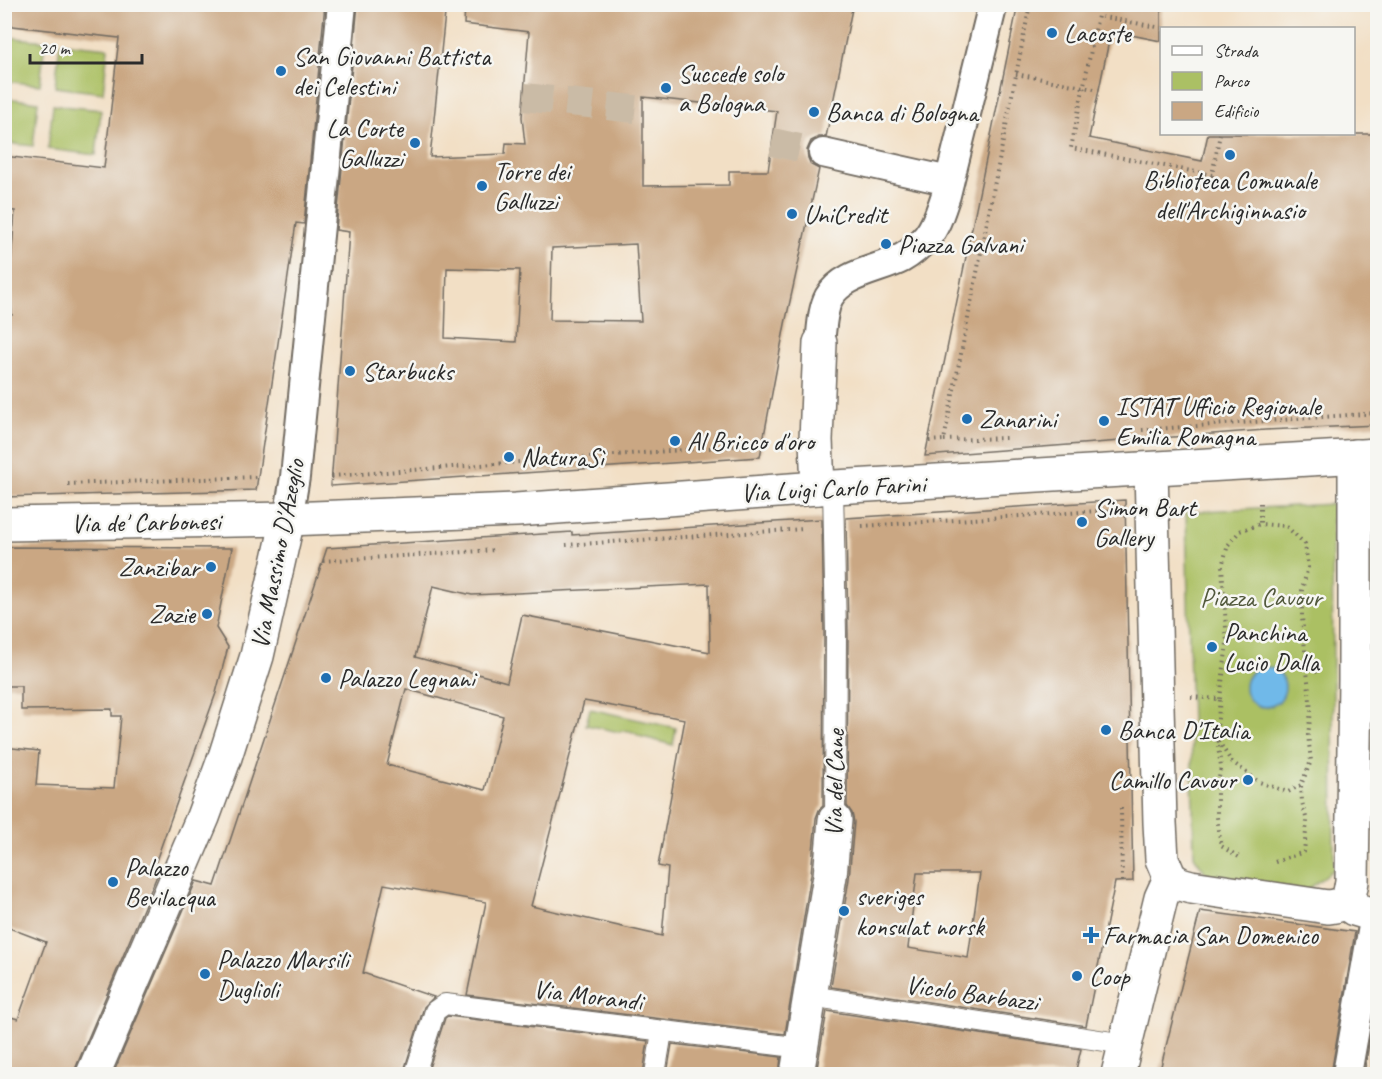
<svg xmlns="http://www.w3.org/2000/svg" width="1382" height="1079" font-family="Caveat,sans-serif">
	<style>
		.green { fill: #abc064; stroke: #6b7648; stroke-width: 1.5 }
		.water { fill: #70b9e9; stroke: #4e728a; stroke-width: 1.5 }
		.building { fill: #caa783; fill-rule: evenodd }
		.lines { fill: none; stroke-linecap: round; stroke-linejoin: round }
		.pedestrian-tunnel { stroke: #cabba6; stroke-width: 28; stroke-dasharray: 28 14; stroke-linecap: butt }
		.service-casing { stroke: #716a61; stroke-width: 22 }
		.pedestrian-casing { stroke: #716a61; stroke-width: 32 }
		.minor-casing { stroke: #716a61; stroke-width: 36 }
		.tertiary-casing { stroke: #716a61; stroke-width: 36 }
		.path { stroke: #716a61; stroke-width: 4; stroke-dasharray: 1.5 4.5; stroke-linecap: butt }
		.service { stroke: #fff; stroke-width: 20 }
		.pedestrian { stroke: #fff; stroke-width: 28 }
		.minor { stroke: #fff; stroke-width: 33 }
		.tertiary { stroke: #fff; stroke-width: 33 }
		.poi-dot { fill: #1f6fb2; stroke: #f6f6f2; stroke-width: 2 }
		.labels { text-anchor: middle; stroke-width: 5; stroke-linejoin: round; paint-order: stroke }
		.poi-label { font-size: 26px; fill: #2b2b2b; stroke: #f6f6f2; text-anchor: start }
		.street-label { font-size: 26px; fill: #2b2b2b; stroke: #f6f6f2 }
		.park-label { font-size: 26px; fill: #51583c; stroke: #f6f6f2 }
	</style>
	<rect width="100%" height="100%" fill="#f6f6f2"/>
	<filter id="ink" filterUnits="userSpaceOnUse"><feTurbulence type="fractalNoise" baseFrequency=".0167" numOctaves="2"/><feDisplacementMap in="SourceGraphic" scale="12" xChannelSelector="R" yChannelSelector="G"/><feConvolveMatrix kernelMatrix="1 2 1 2 8 2 1 2 1" color-interpolation-filters="sRGB"/></filter>
	<filter id="wash" filterUnits="userSpaceOnUse"><feTurbulence type="fractalNoise" baseFrequency=".008" numOctaves="4" result="noise"/><feDisplacementMap in="SourceGraphic" scale="24" xChannelSelector="R" yChannelSelector="G"/><feGaussianBlur stdDeviation="1.35" result="paint"/><feColorMatrix in="noise" values="0 0 0 0 0 0 0 0 0 0 0 0 0 0 0 0 0 1.4 0 .05"/><feComposite in="paint" operator="in"/></filter>
	<g filter="url(#wash)">
		<rect width="100%" height="100%" fill="#f2dfc5"/>
		<g class="green">
			<path d="M5,37L45,41L40,85L5,81Z"/>
			<path d="M60,43L108,48L103,93L55,87Z"/>
			<path d="M5,98L38,102L33,146L5,143Z"/>
			<path d="M53,105L101,110L96,155L48,149Z"/>
			<path d="M1332,504L1334,869L1306,891L1207,875L1194,856L1186,512Z"/>
			<path d="M590,709L676,728L673,745L639,736C634,731 626,729 619,732L586,725Z"/>
		</g>
		<circle class="water" cx="1265" cy="687" r="20"/>
		<g id="blocks">
			<g class="building">
				<path d="M4,4H325L304,224L296,223L256,490L4,497V315H12L10,277L15,211L4,210V156L104,168L119,38L4,25Z"/>
				<path d="M358,4H446L430,157L505,154L506,143L525,144L522,117L529,32L464,24L465,4H853L826,137H819L811,141L807,150L808,158L811,165L819,169L785,324L760,457L331,486L349,232L336,230ZM643,97L777,111L768,171H729V185L643,186ZM636,244L641,321L550,320L552,248ZM447,268L520,270L516,342L445,338Z"/>
				<path d="M1018,4H1161V41L1111,31L1089,138L1202,161L1208,134H1377V425L1265,430L925,456Z"/>
				<path d="M1125,500L1133,881L1115,882L1086,1026L831,987L849,879L854,822L852,813L847,806L848,633L846,518ZM917,873H980L968,958L908,948Z"/>
				<path d="M822,519L824,633L823,806L819,810L816,818L811,874L785,1034L467,995L486,902L384,884L363,973L434,997L424,1007L403,1074H113L196,881L215,886L327,548L572,532V535ZM709,584L710,652L522,615L507,682L415,657L433,586L472,595ZM406,689L503,716L485,790L387,765ZM584,701L685,719L658,866L668,868L662,936L531,906Z"/>
				<path d="M4,547L232,548L216,628L228,647L216,693L153,869L159,871L76,1067L75,1074H4V1015L18,1019L46,942L4,926V747L39,751L36,785L114,788L121,716H112V709L21,710V686H4Z"/>
				<path d="M1200,911L1355,932L1331,1074H1159Z"/>
				<path d="M1377,996V1074H1364Z"/>
				<path d="M827,1011L1081,1049L1075,1074H816Z"/>
				<path d="M448,1016L648,1041L643,1074H427L445,1018Z"/>
				<path d="M672,1044L781,1057L779,1074H667Z"/>
			</g>
		</g>
	</g>
	<g filter="url(#ink)">
		<use href="#blocks" fill-opacity="0" stroke="#716a61" stroke-width="1.5"/>
		<g class="lines">
			<g class="pedestrian-tunnel">
				<path d="M524,97L643,110"/>
				<path d="M772,142L823,153"/>
			</g>
			<g class="service-casing">
				<g id="service">
					<path d="M833,488L836,633L835,820"/>
					<path d="M810,996L1125,1044"/>
					<path d="M415,1074L435,1011L445,1004L803,1048"/>
					<path d="M655,1074L662,1032"/>
				</g>
			</g>
			<g class="pedestrian-casing">
				<g id="pedestrian">
					<path d="M823,153L949,181"/>
					<path d="M820,343C822,328 822,310 829,297C843,273 879,270 902,258C911,253 920,245 927,237C937,225 941,209 946,195L993,4"/>
					<path d="M288,519L295,477L342,4"/>
					<path d="M1347,1074L1375,915"/>
				</g>
			</g>
			<g class="minor-casing">
				<g id="minor">
					<path d="M818,488L816,440L820,343"/>
					<path d="M1170,878L1180,884L1191,887L1328,907C1348,905 1349,899 1352,881L1355,680V456"/>
					<path d="M1345,902L1354,909L1378,916"/>
					<path d="M797,1074L830,876L835,820"/>
				</g>
			</g>
			<g class="tertiary-casing">
				<g id="tertiary">
					<path d="M4,524L288,519L516,510L818,488L1378,455"/>
					<path d="M93,1074L203,817L225,757L257,656L288,519"/>
					<path d="M1118,1074L1161,898L1170,878L1162,859L1160,823L1151,469"/>
				</g>
			</g>
			<g class="path">
				<path d="M1162,28L1098,16L1071,148L1212,175L1220,134"/>
				<path d="M1016,74L1099,90"/>
				<path d="M1142,430L1378,413"/>
				<path d="M944,440L1006,438"/>
				<path d="M929,441L944,440L1030,4"/>
				<path d="M332,476L763,444"/>
				<path d="M68,484L258,477"/>
				<path d="M1260,503V524"/>
				<path d="M862,526L1115,510"/>
				<path d="M566,545L804,529"/>
				<path d="M323,561L496,550"/>
				<path d="M1191,697L1220,699L1216,737L1231,761L1259,782L1288,792L1301,785"/>
				<path d="M1220,699L1227,643L1222,566L1228,545L1240,531L1260,524L1286,526L1305,544L1308,567L1302,590V617L1306,661"/>
				<path d="M1217,740L1221,767L1217,788V817L1221,846L1239,857"/>
				<path d="M1121,808L1122,882"/>
				<path d="M1275,862L1304,852L1307,821L1302,802L1301,785L1311,761L1308,735L1311,711L1306,661L1319,674"/>
			</g>
			<use href="#service" class="service"/>
			<use href="#pedestrian" class="pedestrian"/>
			<use href="#minor" class="minor"/>
			<use href="#tertiary" class="tertiary"/>
		</g>
	</g>
	<g class="poi-dot">
		<circle cx="1052" cy="33" r="6"/>
		<circle cx="281" cy="71" r="6"/>
		<circle cx="666" cy="88" r="6"/>
		<circle cx="814" cy="112" r="6"/>
		<circle cx="415" cy="143" r="6"/>
		<circle cx="1230" cy="155" r="6"/>
		<circle cx="482" cy="186" r="6"/>
		<circle cx="792" cy="214" r="6"/>
		<circle cx="886" cy="244" r="6"/>
		<circle cx="350" cy="371" r="6"/>
		<circle cx="967" cy="419" r="6"/>
		<circle cx="1104" cy="421" r="6"/>
		<circle cx="675" cy="441" r="6"/>
		<circle cx="509" cy="457" r="6"/>
		<circle cx="1082" cy="522" r="6"/>
		<circle cx="211" cy="567" r="6"/>
		<circle cx="207" cy="614" r="6"/>
		<circle cx="1212" cy="647" r="6"/>
		<circle cx="326" cy="678" r="6"/>
		<circle cx="1106" cy="730" r="6"/>
		<circle cx="1248" cy="780" r="6"/>
		<circle cx="113" cy="882" r="6"/>
		<circle cx="844" cy="911" r="6"/>
		<path d="M1088 926h6v6h6v6h-6v6h-6v-6h-6v-6h6z"/>
		<circle cx="205" cy="974" r="6"/>
		<circle cx="1077" cy="976" r="6"/>
	</g>
	<g class="labels">
		<g class="poi-label">
			<text x="1064" y="42">Lacoste</text>
			<text x="293" y="65">San Giovanni Battista<tspan x="293" dy="30">dei Celestini</tspan></text>
			<text x="678" y="82">Succede solo<tspan x="678" dy="30">a Bologna</tspan></text>
			<text x="826" y="121">Banca di Bologna</text>
			<text x="403" y="137" text-anchor="end">La Corte<tspan x="403" dy="30">Galluzzi</tspan></text>
			<text x="494" y="180">Torre dei<tspan x="494" dy="30">Galluzzi</tspan></text>
			<text x="1230" y="189" text-anchor="middle">Biblioteca Comunale<tspan x="1230" dy="30">dell'Archiginnasio</tspan></text>
			<text x="804" y="223">UniCredit</text>
			<text x="898" y="253">Piazza Galvani</text>
			<text x="362" y="380">Starbucks</text>
			<text x="1116" y="415">ISTAT Ufficio Regionale<tspan x="1116" dy="30">Emilia Romagna</tspan></text>
			<text x="979" y="428">Zanarini</text>
			<text x="687" y="450">Al Bricco d'oro</text>
			<text x="521" y="466">NaturaSì</text>
			<text x="1094" y="516">Simon Bart<tspan x="1094" dy="30">Gallery</tspan></text>
			<text x="199" y="576" text-anchor="end">Zanzibar</text>
			<text x="195" y="623" text-anchor="end">Zazie</text>
			<text x="1224" y="641">Panchina<tspan x="1224" dy="30">Lucio Dalla</tspan></text>
			<text x="338" y="687">Palazzo Legnani</text>
			<text x="1118" y="739">Banca D'Italia</text>
			<text x="1236" y="789" text-anchor="end">Camillo Cavour</text>
			<text x="125" y="876">Palazzo<tspan x="125" dy="30">Bevilacqua</tspan></text>
			<text x="856" y="905">sveriges<tspan x="856" dy="30">konsulat norsk</tspan></text>
			<text x="1103" y="944">Farmacia San Domenico</text>
			<text x="217" y="968">Palazzo Marsili<tspan x="217" dy="30">Duglioli</tspan></text>
			<text x="1089" y="985">Coop</text>
		</g>
		<g class="street-label">
			<text transform="translate(833 488) rotate(-3)" y="9">Via Luigi Carlo Farini</text>
			<text transform="translate(146 522) rotate(-1)" y="9">Via de' Carbonesi</text>
			<text transform="translate(277 554) rotate(-79)" y="9">Via Massimo D'Azeglio</text>
			<text transform="translate(834 783) rotate(-89)" y="9">Via del Cane</text>
			<text transform="translate(972 993) rotate(8)" y="9">Vicolo Barbazzi</text>
			<text transform="translate(588 995) rotate(7)" y="9">Via Morandi</text>
		</g>
		<g class="park-label">
			<text x="1261" y="606">Piazza Cavour</text>
		</g>
	</g>
	<rect width="1382" height="1079" fill="none" stroke="#f6f6f2" stroke-width="24"/>
	<rect x="1160" y="27" width="195" height="108" fill="#f6f6f2" stroke="#a5a5a2" stroke-width="1.5"/>
	<rect x="1172" y="46" width="30" height="9" fill="#ffffff" stroke="#a5a5a2" stroke-width="1.5"/>
	<text x="1214" y="57" font-size="18" fill="#2b2b2b">Strada</text>
	<rect x="1172" y="72" width="30" height="18" fill="#abc064" stroke="#a5a5a2" stroke-width="1.5"/>
	<text x="1214" y="87" font-size="18" fill="#2b2b2b">Parco</text>
	<rect x="1172" y="102" width="30" height="18" fill="#caa783" stroke="#a5a5a2" stroke-width="1.5"/>
	<text x="1214" y="117" font-size="18" fill="#2b2b2b">Edificio</text>
	<path d="M30 54v9h112v-9" fill="none" stroke="#2b2b2b" stroke-width="3"/>
	<text x="39" y="54" font-size="18" fill="#2b2b2b" stroke="#f6f6f2" stroke-width="4.5" paint-order="stroke">20 m</text>
</svg>
